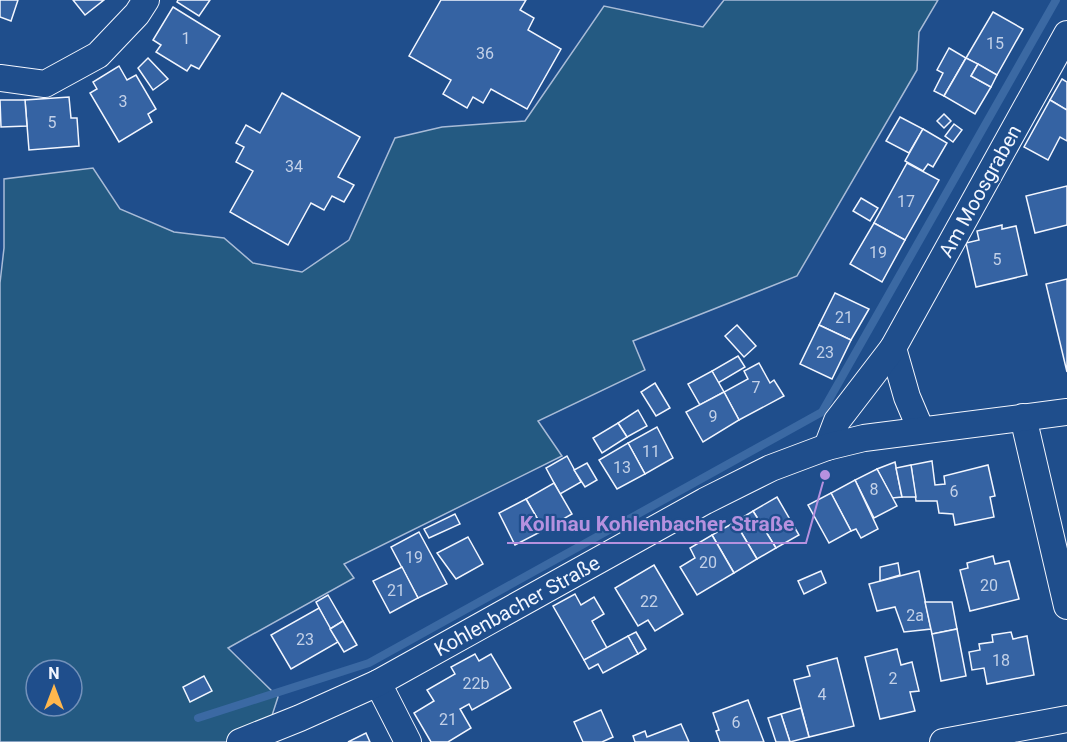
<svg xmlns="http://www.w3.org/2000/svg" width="1067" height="742" font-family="Roboto,sans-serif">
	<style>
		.green { fill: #245a82; stroke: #a8bbd7; stroke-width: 1.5; fill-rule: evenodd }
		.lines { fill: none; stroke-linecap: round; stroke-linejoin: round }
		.stream { stroke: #3b69a3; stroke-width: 8 }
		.building { fill: #3563a3; stroke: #f2f6ff; stroke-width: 1.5 }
		.minor-casing { stroke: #f2f6ff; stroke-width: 28 }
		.minor { stroke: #1f4e8c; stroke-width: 26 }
		.labels { text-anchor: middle; stroke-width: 4.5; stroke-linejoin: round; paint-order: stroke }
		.number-label { font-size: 16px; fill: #c3d1e8 }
		.street-label { font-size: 20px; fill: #f2f6ff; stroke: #1f4e8c }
		.leader { fill: none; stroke: #b691df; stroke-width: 2 }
		.callout-dot { fill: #b691df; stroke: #1f4e8c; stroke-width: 2 }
		.callout-label { font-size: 21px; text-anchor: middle; font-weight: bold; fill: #b691df; stroke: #1f4e8c; stroke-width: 4.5; stroke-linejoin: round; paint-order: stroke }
	</style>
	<rect width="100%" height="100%" fill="#1f4e8c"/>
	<path class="green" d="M724,0H938L919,32L917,70L797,276L633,341L645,370L538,421L562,456L344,564L354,578L228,648L278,697L267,731L260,742H0V283L4,248V179L93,168L120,209L174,232L224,238L253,263L302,272L349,240L395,138L442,127L525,121L604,6L703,27ZM36,670H72V706H36Z"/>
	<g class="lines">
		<path class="stream" d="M198,718L369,663L822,412L1056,0"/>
	</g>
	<g class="building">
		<path d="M0,0H18L11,21L0,17Z"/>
		<path d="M73,0H104L85,15Z"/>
		<path d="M178,0H210L199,16L177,2Z"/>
		<path d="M441,0H526L520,10L534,18L528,30L561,49L527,109L491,89L483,103L473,97L467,108L443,94L451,80L409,56Z"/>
		<path d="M173,7L220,36L199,69L191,65L187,71L156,52L161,45L153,40Z"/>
		<path d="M993,12L1023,29L997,75L966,58Z"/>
		<path d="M949,48L966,58L944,96L934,91L943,73L937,70Z"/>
		<path d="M148,58L168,79L153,90L138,68Z"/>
		<path d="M966,58L978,64L971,76L991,87L975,114L944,96Z"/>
		<path d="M978,64L997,75L991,87L971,76Z"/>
		<path d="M119,66L127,80L136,75L156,109L148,114L152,122L119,142L90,93L97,89L93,82Z"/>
		<path d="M1062,79L1067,82V110L1050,100Z"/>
		<path d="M282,93L360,137L338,177L354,185L344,202L332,196L324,210L311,203L288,245L230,212L253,171L236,162L244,147L236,143L246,125L260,133Z"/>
		<path d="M69,97L71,118H77L79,146L29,150L25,100Z"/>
		<path d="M0,100H25L27,126L1,127Z"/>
		<path d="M1050,100L1067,110V141L1060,137L1048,160L1024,147Z"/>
		<path d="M944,114L951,121L944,128L937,121Z"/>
		<path d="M900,117L923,129L909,153L886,141Z"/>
		<path d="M954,124L962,130L953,142L945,136Z"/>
		<path d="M923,129L947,143L933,167L928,164L923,171L905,161Z"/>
		<path d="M907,163L939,180L905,240L874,223Z"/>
		<path d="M1067,186V225L1035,233L1026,196Z"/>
		<path d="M861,198L878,208L870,221L853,211Z"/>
		<path d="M874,223L905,240L882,282L850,264Z"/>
		<path d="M1002,225V229L1016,226L1027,275L976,287L966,243L979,240L977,231Z"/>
		<path d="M1067,279V372L1046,284Z"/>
		<path d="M835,293L869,309L851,340L819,325Z"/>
		<path d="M737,325L756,346L744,357L725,336Z"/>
		<path d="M819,325L851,340L832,379L800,364Z"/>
		<path d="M738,356L745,367L718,383L712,371Z"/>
		<path d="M759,363L770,383L774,380L784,396L739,420L724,392L748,379L744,371Z"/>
		<path d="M712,371L724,392L700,405L688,384Z"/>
		<path d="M655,383L670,408L656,416L641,392Z"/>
		<path d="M724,392L739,420L703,442L686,412Z"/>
		<path d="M638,410L647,426L627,437L618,423Z"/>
		<path d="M618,423L627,437L602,453L593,438Z"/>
		<path d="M657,427L673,458L645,474L628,443Z"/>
		<path d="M628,443L645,474L617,489L599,460Z"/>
		<path d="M567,456L581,482L560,494L546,468Z"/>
		<path d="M932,461L935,485L945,484L944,476L988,465L995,496L990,497L994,517L955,525L953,514L939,513L937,501H916L911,465Z"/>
		<path d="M895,462L902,497L892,498L877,469Z"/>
		<path d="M587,463L597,480L585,487L574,470Z"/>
		<path d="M911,465L916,497H902L896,468Z"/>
		<path d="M877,469L897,506L874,518L855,480Z"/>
		<path d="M855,480L878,529L861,538L856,529L851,531L831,493Z"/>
		<path d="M554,483L572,514L544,530L526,499Z"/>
		<path d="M831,493L851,531L829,543L808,505Z"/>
		<path d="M777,497L799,535L776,548L753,511Z"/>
		<path d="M526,499L544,530L515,545L499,513Z"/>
		<path d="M753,511L776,548L757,559L735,522Z"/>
		<path d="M455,514L460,524L429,538L424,529Z"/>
		<path d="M735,522L757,559L734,573L712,535Z"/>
		<path d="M419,532L447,584L418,598L391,547Z"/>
		<path d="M712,535L734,573L697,595L680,567L695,558L690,548Z"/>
		<path d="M468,537L483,564L456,579L437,553Z"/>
		<path d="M993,556L995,564L1009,561L1019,599L970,611L960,570L968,568L967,563Z"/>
		<path d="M898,563L900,575L880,581V567Z"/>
		<path d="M654,565L683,614L655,631L648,620L638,626L615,588Z"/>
		<path d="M402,567L418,598L390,613L373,581Z"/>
		<path d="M821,571L826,583L804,594L798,581Z"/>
		<path d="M919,571L931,629L904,632L895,607L877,611L869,584Z"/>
		<path d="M575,594L581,605L594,597L604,614L592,621L607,648L584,660L553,606Z"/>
		<path d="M328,595L343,621L330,629L316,602Z"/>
		<path d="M925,602H952L957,629L932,634Z"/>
		<path d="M319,608L338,642L291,669L271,635Z"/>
		<path d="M343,621L357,645L344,652L330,629Z"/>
		<path d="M957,629L966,676L941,681L932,634Z"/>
		<path d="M636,632L646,649L638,654L628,636Z"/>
		<path d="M1011,632L1013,639L1027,636L1034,675L987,684L984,668L972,670L969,652L980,650L979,644L993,642L992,635Z"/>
		<path d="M628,636L638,654L603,673L598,664L589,669L584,660Z"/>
		<path d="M897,649L901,665L912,662L919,691L910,692L915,711L880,719L865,657Z"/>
		<path d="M475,654L479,661L491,654L511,688L472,710L469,704L460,709L471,728L448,742H431L414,713L434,701L427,690L455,674L451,667Z"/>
		<path d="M837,658L854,726L809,737L794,680L810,676L807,666Z"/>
		<path d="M204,676L212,691L190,702L183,687Z"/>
		<path d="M748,700L764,742H720L716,731L719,730L713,713Z"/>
		<path d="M801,708L809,737L790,742L781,714Z"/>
		<path d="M601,710L613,737L602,742H583L574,722Z"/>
		<path d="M781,714L790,742H776L768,718Z"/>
		<path d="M681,724L689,742H635L633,736L645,731L647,737Z"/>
		<path d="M366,733L370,742H348Z"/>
	</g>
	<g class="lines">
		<g class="minor-casing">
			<g id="minor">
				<path d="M0,78L45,84L98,55L137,14L146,0"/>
				<path d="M893,348L907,397L921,430"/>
				<path d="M1023,417L1067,606"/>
				<path d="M827,447L837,421L893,348L1067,34"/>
				<path d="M378,683L408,742"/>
				<path d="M240,742L300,718L378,683L705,501L771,468L827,447L864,438L1067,412"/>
				<path d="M943,742L1067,719"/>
			</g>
		</g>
		<use href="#minor" class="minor"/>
	</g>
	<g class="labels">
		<g class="number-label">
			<text x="186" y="44">1</text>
			<text x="995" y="49">15</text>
			<text x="485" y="59">36</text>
			<text x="123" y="107">3</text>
			<text x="52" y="128">5</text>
			<text x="294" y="172">34</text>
			<text x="906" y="207">17</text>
			<text x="878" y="258">19</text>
			<text x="997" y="265">5</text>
			<text x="844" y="323">21</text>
			<text x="825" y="358">23</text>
			<text x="756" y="393">7</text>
			<text x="713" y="422">9</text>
			<text x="651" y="457">11</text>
			<text x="622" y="473">13</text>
			<text x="874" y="495">8</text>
			<text x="954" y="497">6</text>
			<text x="414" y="563">19</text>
			<text x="708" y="568">20</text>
			<text x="989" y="591">20</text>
			<text x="396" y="596">21</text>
			<text x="649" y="607">22</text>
			<text x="915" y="621">2a</text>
			<text x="305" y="645">23</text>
			<text x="1001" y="666">18</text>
			<text x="893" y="684">2</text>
			<text x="476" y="689">22b</text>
			<text x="822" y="700">4</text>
			<text x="448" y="725">21</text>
			<text x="736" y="728">6</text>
		</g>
		<g class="street-label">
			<text transform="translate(980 191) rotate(-61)" y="7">Am Moosgraben</text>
			<text transform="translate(517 606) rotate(-29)" y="7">Kohlenbacher Straße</text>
		</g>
	</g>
	<path class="leader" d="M825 475L806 543H507"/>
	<circle class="callout-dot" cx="825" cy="475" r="6"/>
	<g class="callout-label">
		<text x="657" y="531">Kollnau Kohlenbacher Straße</text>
	</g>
	<g transform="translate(54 688)"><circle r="28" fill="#1f4e8c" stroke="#7391ba" stroke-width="1.5"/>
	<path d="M0-4.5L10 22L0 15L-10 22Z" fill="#ffb74d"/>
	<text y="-9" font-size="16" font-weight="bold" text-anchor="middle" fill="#f2f6ff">N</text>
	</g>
</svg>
